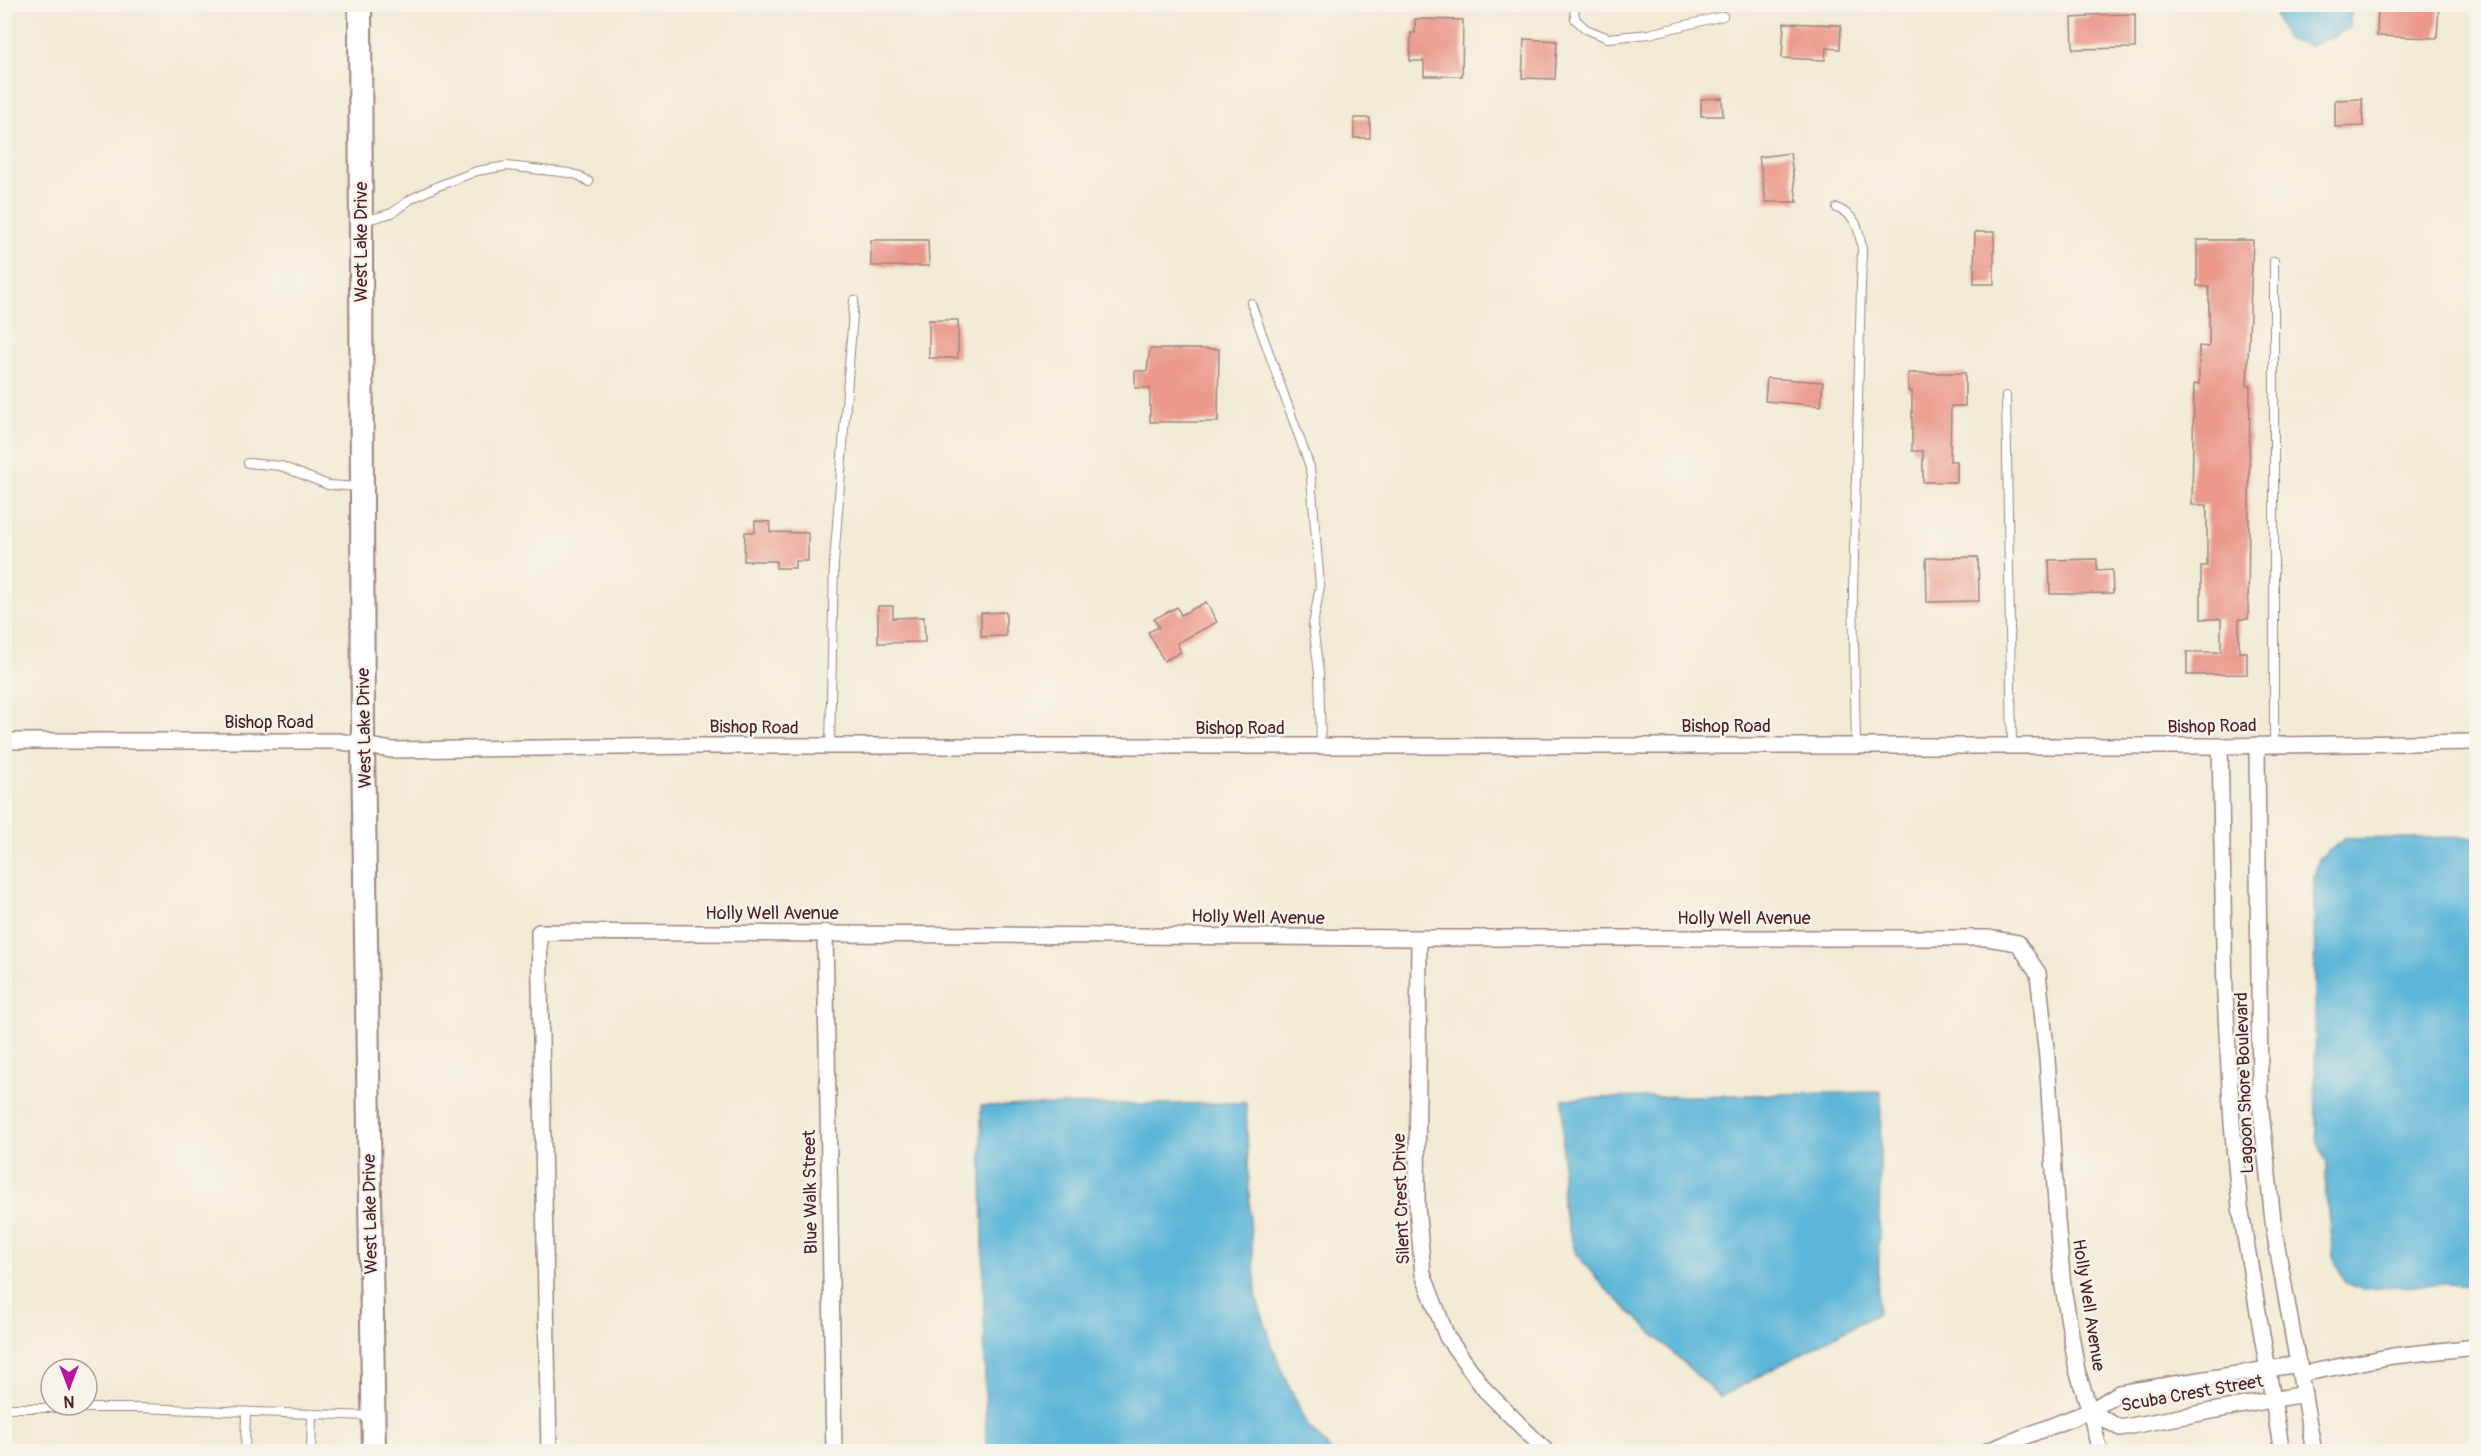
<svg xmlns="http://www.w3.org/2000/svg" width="2481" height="1456" font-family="Pangolin,sans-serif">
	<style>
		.water { fill: #5ab5d8; stroke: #526a82; stroke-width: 1.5 }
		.building { fill: #ea998b }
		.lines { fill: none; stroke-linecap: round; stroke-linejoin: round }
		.lane-casing { stroke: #9e8480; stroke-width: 10 }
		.street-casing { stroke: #9e8480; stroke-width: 18 }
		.secondary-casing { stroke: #9e8480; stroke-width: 26 }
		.lane { stroke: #fff; stroke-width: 8 }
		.street { stroke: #fff; stroke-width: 15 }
		.secondary { stroke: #fff; stroke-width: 22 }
		.labels { text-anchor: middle; stroke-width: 5; stroke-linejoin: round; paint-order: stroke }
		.street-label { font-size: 18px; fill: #4a1f2b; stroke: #f7f3e8 }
	</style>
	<rect width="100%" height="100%" fill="#f7f3e8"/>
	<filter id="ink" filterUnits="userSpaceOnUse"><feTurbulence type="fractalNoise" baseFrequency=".0167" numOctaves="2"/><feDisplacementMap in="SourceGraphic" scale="12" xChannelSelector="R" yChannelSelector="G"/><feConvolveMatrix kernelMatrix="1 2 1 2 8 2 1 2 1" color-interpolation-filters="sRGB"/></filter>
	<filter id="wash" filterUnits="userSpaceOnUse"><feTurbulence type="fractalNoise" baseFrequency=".008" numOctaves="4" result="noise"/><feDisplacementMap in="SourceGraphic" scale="24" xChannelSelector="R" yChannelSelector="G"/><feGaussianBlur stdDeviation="1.35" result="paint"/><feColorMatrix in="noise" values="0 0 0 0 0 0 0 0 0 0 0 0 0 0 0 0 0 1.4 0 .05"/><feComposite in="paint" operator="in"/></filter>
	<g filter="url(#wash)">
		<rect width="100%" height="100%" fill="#f1ead4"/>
		<g class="water">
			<path d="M2271,5H2352L2349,29L2310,46L2285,38Z"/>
			<path d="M2476,837V1287L2448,1284L2361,1289L2345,1283L2333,1256L2326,1195V1163L2316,1136L2314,877L2319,859L2344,839Z"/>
			<path d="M1881,1092L1878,1313L1720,1397L1604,1287L1576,1254L1562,1205L1563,1099Z"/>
			<path d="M1246,1103L1250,1222L1257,1300L1279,1365L1308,1426L1331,1451H989L986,1441L981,1106Z"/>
		</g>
		<g id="blocks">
			<g class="building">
				<path d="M2378,4H2439L2437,38L2377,36Z"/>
				<path d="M2135,14V48L2073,49L2072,18L2088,17V15Z"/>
				<path d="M1415,19L1463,20L1462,76H1424V61H1410L1411,33H1415Z"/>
				<path d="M1784,23L1841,25L1840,49L1826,48L1825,60L1782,58Z"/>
				<path d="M1524,39L1557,41L1555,79L1522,78Z"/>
				<path d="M1722,98L1723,116H1701V99Z"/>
				<path d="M2362,99L2363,126L2335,127V100Z"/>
				<rect x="1354" y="118" width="16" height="20"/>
				<path d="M1790,153L1797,202H1766L1759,157Z"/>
				<path d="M1975,232H1994V284H1974Z"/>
				<path d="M871,240H928L929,266H871Z"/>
				<path d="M2197,240H2253L2247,385H2250L2248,619H2239V652H2247V674L2187,675V652H2221V619H2201V566H2207V505H2192L2194,384H2199V346L2209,347V287L2197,286Z"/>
				<rect x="929" y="320" width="29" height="38"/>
				<path d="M1150,349H1219L1218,422H1150V388H1135V371H1147Z"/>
				<path d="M1908,373H1965V406H1951L1950,461H1957V482H1923V451H1912V391H1908Z"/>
				<path d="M1767,378L1823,382L1821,406L1765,401Z"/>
				<path d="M755,521L770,522V532L808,533V561H795V568H776V561H744L745,532H755Z"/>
				<path d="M1978,557L1979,601L1927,602L1926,558Z"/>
				<path d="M2097,559V571L2112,570L2113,593L2050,594L2049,560Z"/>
				<path d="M1206,602L1217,622L1177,643L1181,652L1164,661L1148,632L1159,627L1154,619L1177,607L1181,615Z"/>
				<path d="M878,606H893V618L924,617L925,642L878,643Z"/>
				<path d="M1006,612V636L981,637V613Z"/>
			</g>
		</g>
	</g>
	<g filter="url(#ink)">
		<use href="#blocks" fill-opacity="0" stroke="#9e8480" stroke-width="1.5"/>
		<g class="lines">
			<g class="lane-casing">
				<g id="lane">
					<path d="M1574,4L1575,19L1586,29L1608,38L1649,34L1723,16"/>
					<path d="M1837,208C1858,218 1858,226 1862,249L1853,592L1856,745"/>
					<path d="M364,221L392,213L411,199L438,186L477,171L507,166L569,173L580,176L589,182"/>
					<path d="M2274,261V744"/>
					<path d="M1251,303L1310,467L1320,586L1313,625L1319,673L1321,746"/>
					<path d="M2006,396L2012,745"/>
					<path d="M248,463L281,466L328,485L360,487"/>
					<path d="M830,746L834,563L854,300"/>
					<path d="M4,1408H137L372,1416"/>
					<path d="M245,1452L246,1412"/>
					<path d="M311,1452L312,1414"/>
				</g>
			</g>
			<g class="street-casing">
				<g id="street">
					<path d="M4,741H337L392,750L699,746H2220L2476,742"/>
					<path d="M2257,745L2260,1101L2274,1230L2314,1452"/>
					<path d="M2220,746L2225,995L2232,1124L2240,1207L2282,1452"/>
					<path d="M825,932L834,1452"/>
					<path d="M1419,938L1417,1206L1423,1274L1447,1337L1485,1390L1547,1452"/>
					<path d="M2301,1374L2393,1356L2476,1347"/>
					<path d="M2090,1411L2120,1428L2304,1394"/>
					<path d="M549,1452L539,932L1419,938H1987L2018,943L2038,973L2047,1058L2057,1220L2063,1287L2077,1370L2090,1411L2100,1452"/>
					<path d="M1985,1452L2090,1411L2119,1393L2299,1364"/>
				</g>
			</g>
			<g class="secondary-casing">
				<path id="secondary" d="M360,4L363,745L374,1452"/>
			</g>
			<use href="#lane" class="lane"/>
			<use href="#street" class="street"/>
			<use href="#secondary" class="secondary"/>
		</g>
	</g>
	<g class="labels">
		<g class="street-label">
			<text transform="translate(361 242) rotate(-90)" y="6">West Lake Drive</text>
			<text x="269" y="728">Bishop Road</text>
			<text x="1726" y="732">Bishop Road</text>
			<text transform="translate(2212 726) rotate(-1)" y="6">Bishop Road</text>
			<text transform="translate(754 727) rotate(1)" y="6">Bishop Road</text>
			<text transform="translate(364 728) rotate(-91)" y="6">West Lake Drive</text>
			<text x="1240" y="734">Bishop Road</text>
			<text x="772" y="919">Holly Well Avenue</text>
			<text transform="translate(1258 917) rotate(1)" y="6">Holly Well Avenue</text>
			<text x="1744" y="924">Holly Well Avenue</text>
			<text transform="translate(2244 1083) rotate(-92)" y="6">Lagoon Shore Boulevard</text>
			<text transform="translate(810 1192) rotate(-91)" y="6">Blue Walk Street</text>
			<text transform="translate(1401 1199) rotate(-92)" y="6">Silent Crest Drive</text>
			<text transform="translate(370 1214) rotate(-91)" y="6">West Lake Drive</text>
			<text transform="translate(2089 1305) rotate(81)" y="6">Holly Well Avenue</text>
			<text transform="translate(2192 1393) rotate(-10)" y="6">Scuba Crest Street</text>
		</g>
	</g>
	<rect width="2481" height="1456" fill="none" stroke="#f7f3e8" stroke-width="24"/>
	<g transform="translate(69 1387) rotate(180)"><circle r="28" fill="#f7f3e8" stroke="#b29e9c" stroke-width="1.5"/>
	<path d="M0-4.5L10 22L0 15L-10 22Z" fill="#b5179e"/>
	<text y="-9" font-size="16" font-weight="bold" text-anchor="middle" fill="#4a1f2b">N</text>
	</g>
</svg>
